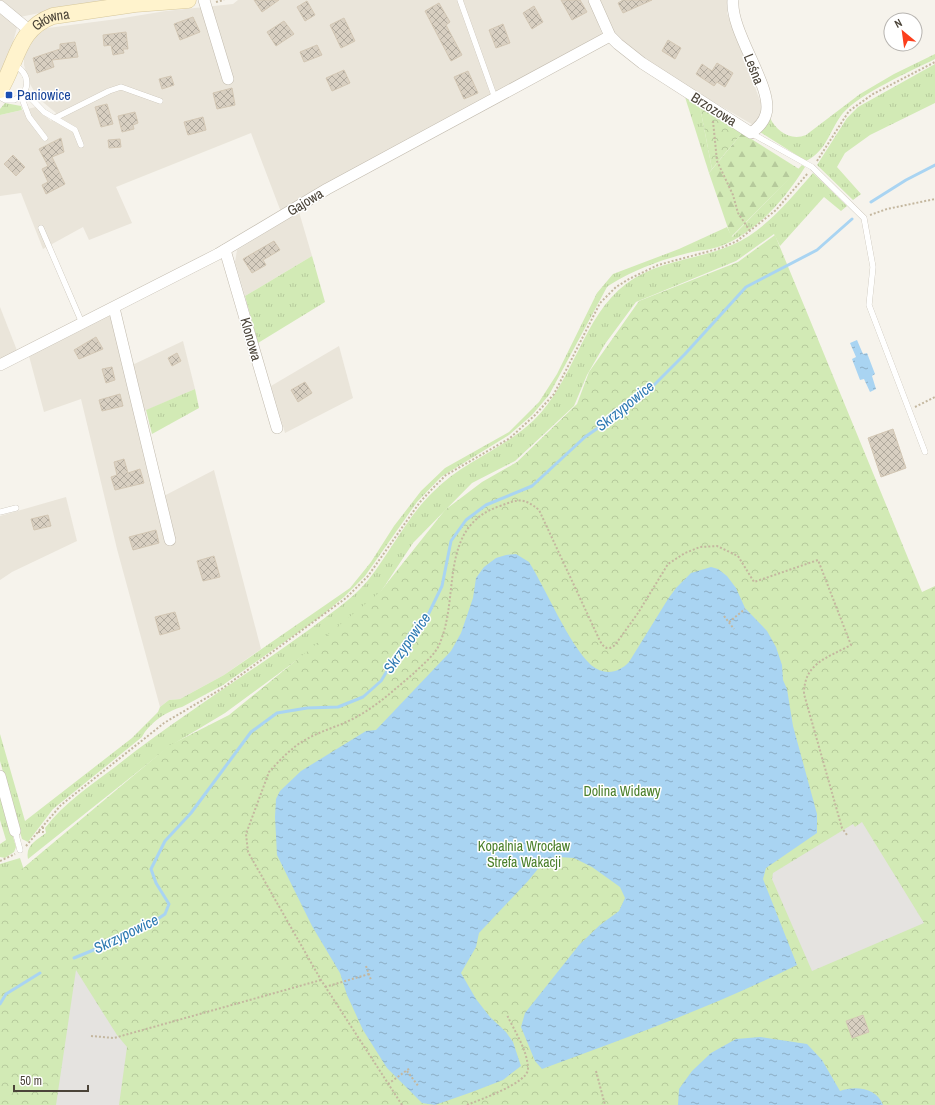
<svg xmlns="http://www.w3.org/2000/svg" width="935" height="1105" font-family="'Archivo Narrow',sans-serif">
	<style>
		.residential { fill: #eae5da }
		.grass { fill: url(#grass-tufts) }
		.forest { fill: url(#forest-firs) }
		.park { fill: url(#park-crowns) }
		.parking { fill: #e5e3e0 }
		.water { fill: url(#water-ripples) }
		.lines { fill: none; stroke-linecap: round; stroke-linejoin: round }
		.stream { stroke: #a9d4f2; stroke-width: 3 }
		.building { fill: url(#building-cross-hatch); stroke: #d3c7b4 }
		.lane-casing { stroke: #c2bbae; stroke-width: 6 }
		.street-casing { stroke: #c2bbae; stroke-width: 12 }
		.secondary-casing { stroke: #d6c79b; stroke-width: 17 }
		.path { stroke: #c4b79f; stroke-width: 2; stroke-dasharray: 2 2; stroke-linecap: butt }
		.lane { stroke: #fff; stroke-width: 5.5 }
		.street { stroke: #fff; stroke-width: 11 }
		.secondary { stroke: #fff3cd; stroke-width: 16 }
		.transit-dot { fill: #1a4fb4; stroke: #fff; stroke-width: 1.5 }
		.labels { text-anchor: middle; stroke-width: 3; stroke-linejoin: round; paint-order: stroke }
		.street-label { font-size: 14px; fill: #4b4439; stroke: #fff }
		.transit-label { font-size: 14px; fill: #164399; stroke: #fff; text-anchor: start }
		.park-label { font-size: 14px; fill: #4a7f2a; stroke: #fff }
		.water-label { font-size: 15px; font-style: italic; fill: #2e7ab2; stroke: #fff }
	</style>
	<defs>
		<pattern id="grass-tufts" width="24" height="20" patternUnits="userSpaceOnUse"><rect width="24" height="20" fill="#d2eab5"/><path d="M3 7l-1-3M5 7V3M7 7l1-3M15 17l-1-3M17 17v-4M19 17l1-3" fill="none" stroke="#b6ca9c"/></pattern>
		<pattern id="forest-firs" width="22" height="20" patternUnits="userSpaceOnUse"><rect width="22" height="20" fill="#d2eab5"/><path d="M5 1l3.5 6h-7zM16 11l3.5 6h-7z" fill="#b6ca9c"/></pattern>
		<pattern id="park-crowns" width="20" height="18" patternUnits="userSpaceOnUse"><rect width="20" height="18" fill="#d2eab5"/><path d="M2 6a3 3 0 1 1 6 0M12 15a3 3 0 1 1 6 0" fill="none" stroke="#b6ca9c"/></pattern>
		<pattern id="water-ripples" width="26" height="14" patternUnits="userSpaceOnUse"><rect width="26" height="14" fill="#a9d4f2"/><path d="M2 4q2-2 4 0t4 0M15 11q2-2 4 0t4 0" fill="none" stroke="#8caec5"/></pattern>
		<pattern id="building-cross-hatch" width="8" height="8" patternUnits="userSpaceOnUse"><rect width="8" height="8" fill="#d8cfc1"/><path d="M0 0l8 8M0 8l8-8" fill="none" stroke="#b1aa9e"/></pattern>
	</defs>
	<rect width="100%" height="100%" fill="#f6f3ec"/>
	<g class="residential">
		<path d="M0,0H117L93,2L20,17L8,60L0,78Z"/>
		<path d="M238,0H589L602,34L281,212L251,133L116,187L132,223L89,240L83,227L43,249L21,193L0,196V115L36,107L51,121L56,113L38,98L30,84L24,65V52L40,29L117,19L166,11L233,4Z"/>
		<path d="M598,0H727V13L764,111L755,126L681,83L617,38Z"/>
		<path d="M299,212L312,256L245,296L235,262L237,250Z"/>
		<path d="M0,307L18,353L0,362Z"/>
		<path d="M114,310L128,367L183,341L195,389L140,413L160,498L214,470L261,649L224,675L180,699L169,700L160,707L117,549L81,399L44,412L29,356Z"/>
		<path d="M339,346L353,398L285,433L271,386Z"/>
		<path d="M66,497L77,541L12,572L0,580V516Z"/>
	</g>
	<g class="grass">
		<path d="M935,54V59C911,71 859,94 843,113C830,129 827,151 806,161L760,132L770,118C777,132 791,141 806,135L860,94L894,74Z"/>
		<path d="M935,64V103L870,135L845,153L837,167L861,194L853,200L817,165L847,118L858,107Z"/>
		<path d="M685,97L700,107L712,169L709,173Z"/>
		<path d="M5,103L21,106L22,110L0,115V109Z"/>
		<path d="M802,165L805,167C785,199 757,232 721,246C711,250 699,250 688,253C663,259 628,272 607,287L549,395L532,415L509,435L441,477L417,502L365,576L344,597L320,617L223,685L182,707C167,711 149,723 142,737L53,809L28,842L22,839L0,761V734L25,821L132,738L158,712L160,707L169,700L180,699L224,675L350,588L371,562L394,526L421,491L445,468L509,432L539,402L557,374L597,293L613,274L679,249L727,227L732,237Z"/>
		<path d="M813,173L847,206L841,211L824,197L780,246L774,234L736,261L636,302L605,344L587,375L574,406L515,461L472,483L413,543L380,593L339,629L225,713L170,746L28,859C25,845 37,840 46,833L45,828C64,803 90,786 115,767C183,713 257,669 326,617C341,606 357,594 369,579C391,551 407,517 433,492C462,462 504,449 534,420C574,381 583,316 626,284C658,260 697,260 732,245C765,231 790,199 813,173Z"/>
		<path d="M312,256L325,302L258,343L245,296Z"/>
		<path d="M195,389L199,408L152,434L146,410Z"/>
		<path d="M0,793L16,847L14,852L5,858L0,857V844L6,840L0,820Z"/>
		<path d="M20,858L25,873L0,883V864Z"/>
	</g>
	<path class="forest" d="M742,133L799,169L731,237L709,173Z"/>
	<g class="park">
		<path d="M700,107L742,133L712,169Z"/>
		<path d="M775,235L922,592L935,586V1105H0V879L22,869L170,745L229,715L380,592L445,510L482,482L517,462L577,404L589,372L639,301L738,262Z"/>
	</g>
	<g class="parking">
		<path d="M862,822L924,923L812,971L772,879L773,873L853,824L855,827Z"/>
		<path d="M76,970L117,1035L127,1047L119,1105H56Z"/>
	</g>
	<g class="water">
		<path d="M857,340L863,354L867,353L875,374L872,376L876,389L870,392L864,379L860,380L852,359L856,357L850,343Z"/>
		<path d="M516,554L529,562C547,591 568,643 591,665C604,676 619,673 629,662L668,599L676,588L691,573L711,567L718,569L727,576L736,588L745,608L767,631L776,647L782,665L783,680L787,689L793,726L817,814V833L766,868L763,879L797,965C715,1006 628,1037 542,1069L535,1061L521,1027L525,1013L579,945L600,925L619,911L625,898L620,887L592,867L574,858L559,857L546,859L528,881L479,933L476,947L461,973L476,999L490,1017L506,1032L513,1042L521,1066L503,1080L472,1092L435,1105L422,1103L387,1068L363,1030L347,995L340,973L312,926L277,855L275,817L276,799L280,791L301,771L366,731L376,730L451,651L461,633L473,598L476,578L484,567L496,558L506,555Z"/>
		<path d="M760,1037L807,1044L822,1060L840,1091C856,1085 877,1088 883,1105H678L679,1089L692,1071L711,1053L736,1039Z"/>
	</g>
	<g class="lines">
		<g class="stream">
			<path d="M871,202L906,180L935,165"/>
			<path d="M74,958L135,933L152,923L165,914L169,904L156,883L151,869L165,841L191,813L251,732L277,713L307,708L338,707L363,697L381,681L410,633L426,619L442,586L451,541L466,520L486,505L532,486L585,437L641,398L685,354L746,287L817,250L852,219"/>
			<path d="M0,1004L6,994L40,973"/>
		</g>
	</g>
	<g class="building">
		<path d="M254,0H279L262,12Z"/>
		<path d="M561,0H580L587,12L572,20Z"/>
		<path d="M623,0H652L623,13L618,3Z"/>
		<path d="M307,1L315,15L305,21L297,7Z"/>
		<path d="M439,3L450,22L446,25L462,55L451,61L425,11Z"/>
		<path d="M534,6L543,22L532,29L523,13Z"/>
		<path d="M193,17L200,32L180,40L174,24Z"/>
		<path d="M344,18L355,41L341,48L330,25Z"/>
		<path d="M284,21L294,34L276,46L267,32Z"/>
		<path d="M503,24L510,43L496,48L489,30Z"/>
		<path d="M126,32L128,49H123L124,53L113,55L111,45L104,46L103,35Z"/>
		<path d="M668,40L681,48L675,59L662,51Z"/>
		<path d="M75,42L78,57L52,60L54,67L37,73L33,58L60,49V44Z"/>
		<path d="M317,45L322,55L304,62L300,52Z"/>
		<path d="M717,63L733,73L725,87L717,82L714,86L696,74L702,64L712,71Z"/>
		<path d="M344,70L350,83L332,91L326,78Z"/>
		<path d="M468,71L478,93L464,99L454,77Z"/>
		<path d="M171,76L174,85L162,89L159,79Z"/>
		<path d="M232,88L235,105L217,109L213,93Z"/>
		<path d="M107,104L113,124L101,127L95,107Z"/>
		<path d="M135,112L138,123L133,125L134,129L122,132L118,116Z"/>
		<path d="M203,117L206,130L188,135L184,122Z"/>
		<path d="M61,138L64,152L52,157L65,184L46,194L42,185L48,182L42,169L48,166L39,149Z"/>
		<path d="M120,139L121,147L109,148L108,140Z"/>
		<path d="M13,155L25,167L16,176L4,164Z"/>
		<path d="M274,241L280,250L263,260L266,265L252,273L243,259Z"/>
		<path d="M96,337L103,349L79,359L74,350Z"/>
		<path d="M177,353L181,361L172,366L168,358Z"/>
		<path d="M112,367L115,380L106,383L102,369Z"/>
		<path d="M305,382L312,393L298,402L291,390Z"/>
		<path d="M120,394L123,406L102,411L99,400Z"/>
		<path d="M893,429L906,468L881,477L868,438Z"/>
		<path d="M124,459L128,473L140,469L144,483L115,490L111,477L117,475L114,462Z"/>
		<path d="M48,515L51,526L34,530L31,519Z"/>
		<path d="M156,530L159,543L133,550L129,537Z"/>
		<path d="M214,556L220,577L203,581L197,561Z"/>
		<path d="M175,612L180,629L160,635L155,617Z"/>
		<path d="M863,1015L869,1032L852,1038L846,1021Z"/>
	</g>
	<g class="lines">
		<g class="lane-casing">
			<g id="lane">
				<path d="M460,0L495,98"/>
				<path d="M25,92L44,112L75,130L81,145"/>
				<path d="M21,96L29,117L45,138"/>
				<path d="M0,97L5,100H14C31,92 31,74 14,65"/>
				<path d="M55,118L109,91L121,87L160,101"/>
				<path d="M751,133L812,167L864,218L873,267L869,305L925,452"/>
				<path d="M41,228L82,323"/>
				<path d="M0,512L16,508"/>
				<path d="M15,831L20,850"/>
			</g>
		</g>
		<g class="street-casing">
			<g id="street">
				<path d="M204,0L228,79"/>
				<path d="M594,0L610,36L618,44L642,63L751,133C758,128 764,122 766,114C774,88 730,32 733,0"/>
				<path d="M0,6L29,30"/>
				<path d="M225,250L277,428"/>
				<path d="M114,308L170,540"/>
				<path d="M0,365L218,254L327,189L610,36"/>
				<path d="M0,776L15,831"/>
			</g>
		</g>
		<g class="secondary-casing">
			<g id="secondary">
				<path id="s1" d="M0,90C18,61 17,29 53,16L135,4L188,0"/>
			</g>
		</g>
		<g class="path">
			<path d="M216,2L224,0"/>
			<path d="M713,121L717,161L733,195L738,213L750,231"/>
			<path d="M817,161L849,111L873,94L935,62"/>
			<path d="M870,215L887,209L935,199"/>
			<path d="M915,407L935,397"/>
			<path d="M724,616L734,629"/>
			<path d="M729,622L745,609"/>
			<path d="M38,832H43V827"/>
			<path d="M26,846L61,805L164,723L223,688L346,598L368,576L420,502L433,488L446,475L510,438L535,415L554,394L600,303L616,287L629,279L658,265L721,248L737,241L776,210L808,173"/>
			<path d="M0,861L15,854"/>
			<path d="M366,966L371,980"/>
			<path d="M325,987L369,974"/>
			<path d="M91,1036L114,1038L321,980"/>
			<path d="M407,1071L419,1087"/>
			<path d="M596,1071L605,1105"/>
			<path d="M388,1084L410,1068"/>
			<path d="M402,1105L321,980L248,852L246,834L269,772C279,761 292,747 305,740C322,730 341,726 358,716C378,705 395,689 413,674C421,666 435,655 439,645C461,597 437,527 500,506C519,499 523,497 539,510L600,641C604,648 608,651 615,645L638,613L668,564L685,553L700,547L717,546L738,556L754,582L818,560L851,645C827,658 804,663 804,694L842,828L847,835"/>
			<path d="M467,1105C479,1100 528,1083 528,1069C528,1051 514,1030 507,1015"/>
		</g>
		<use href="#lane" class="lane"/>
		<use href="#street" class="street"/>
		<use href="#secondary" class="secondary"/>
	</g>
	<rect class="transit-dot" x="5" y="91" width="8" height="8" rx="2"/>
	<g class="labels">
		<g class="street-label">
			<text dy="5" stroke="none"><textPath href="#s1" startOffset="91">Główna</textPath></text>
			<text transform="translate(754 69) rotate(68)" y="5">Leśna</text>
			<text transform="translate(714 109) rotate(32)" y="5">Brzozowa</text>
			<text transform="translate(305 202) rotate(-31)" y="5">Gajowa</text>
			<text transform="translate(251 339) rotate(74)" y="5">Klonowa</text>
		</g>
		<g class="transit-label">
			<text x="17" y="100">Paniowice</text>
		</g>
		<g class="park-label">
			<text x="622" y="796">Dolina Widawy</text>
			<text x="524" y="851">Kopalnia Wrocław<tspan x="524" dy="16">Strefa Wakacji</tspan></text>
		</g>
		<g class="water-label">
			<text transform="translate(625 406) rotate(-39)" y="5">Skrzypowice</text>
			<text transform="translate(407 643) rotate(-55)" y="5">Skrzypowice</text>
			<text transform="translate(126 934) rotate(-26)" y="5">Skrzypowice</text>
		</g>
	</g>
	<g transform="translate(903 32) rotate(331)"><circle r="19" fill="#ffffff" stroke="#b7b4b0"/>
	<path d="M0-3L7 15L0 10L-7 15Z" fill="#fc3f1d"/>
	<text y="-6" font-size="11" font-weight="bold" text-anchor="middle" fill="#4b4439">N</text>
	</g>
	<path d="M14 1085v6h74v-6" fill="none" stroke="#4b4439" stroke-width="2"/>
	<text x="20" y="1085" font-size="12" fill="#4b4439" stroke="#ffffff" stroke-width="3" paint-order="stroke">50 m</text>
</svg>
